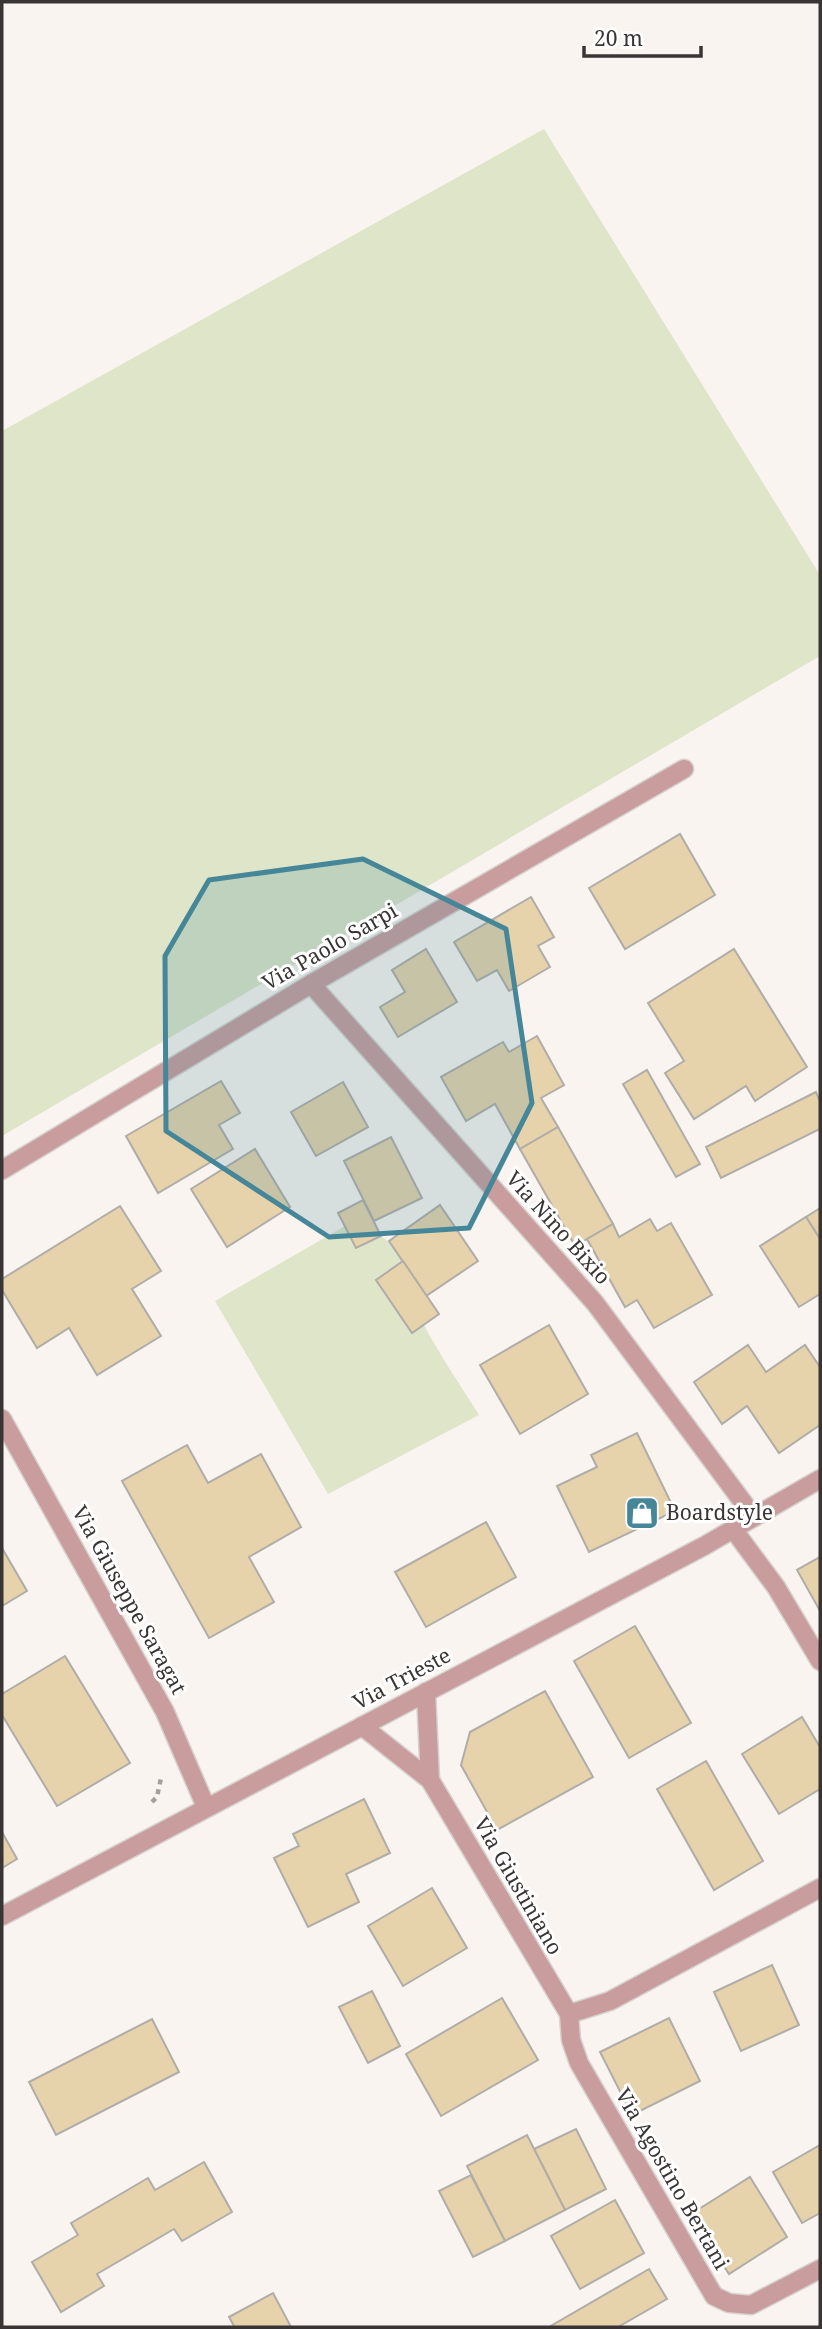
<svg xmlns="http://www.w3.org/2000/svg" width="822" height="2329" font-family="'Noto Serif',serif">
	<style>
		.green { fill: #dee5c8 }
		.building { fill: #e6d2ab; stroke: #b0ada8; stroke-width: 2 }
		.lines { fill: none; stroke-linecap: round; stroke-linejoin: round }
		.street-casing { stroke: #d7d2ce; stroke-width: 21 }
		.path { stroke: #a5a09e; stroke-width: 4.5; stroke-dasharray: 5 5; stroke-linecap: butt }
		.street { stroke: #c99d9e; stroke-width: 18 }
		.marked { fill: #458698; fill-opacity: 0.2; stroke: #458698; stroke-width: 5; stroke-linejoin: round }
		.labels { text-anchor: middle; stroke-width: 6; stroke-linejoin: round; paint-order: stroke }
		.street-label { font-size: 21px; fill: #383534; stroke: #fff }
		.poi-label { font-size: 21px; fill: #383534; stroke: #fff; text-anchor: start }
	</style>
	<rect width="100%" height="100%" fill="#faf4f0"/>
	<g class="green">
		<path d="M544,129L820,575V656L2,1136V431Z"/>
		<path d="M345,1226L356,1248L381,1236C411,1256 409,1298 425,1327C441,1357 461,1386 479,1415L328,1494L215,1301Z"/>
	</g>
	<g class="building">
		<path d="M680,834L715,895L625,949L589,888Z"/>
		<path d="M531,897L554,937L538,946L550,967L509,991L497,970L477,981L454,942Z"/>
		<path d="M426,949L457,1002L398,1037L380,1007L405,992L392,970Z"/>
		<path d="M734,949L807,1067L755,1101L746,1086L694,1119L665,1073L684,1061L648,1003Z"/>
		<path d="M537,1036L564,1085L541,1098L558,1127L520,1149L495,1104L466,1121L441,1077L503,1042L509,1052Z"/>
		<path d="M647,1070L700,1164L676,1177L623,1084Z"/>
		<path d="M221,1081L240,1113L219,1125L233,1149L158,1193L126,1136Z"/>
		<path d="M343,1082L368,1127L316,1156L291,1112Z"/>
		<path d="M816,1092L820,1102V1129L721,1178L706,1147Z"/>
		<path d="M558,1127L613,1224L575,1246L520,1149Z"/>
		<path d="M391,1137L422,1198L374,1221L344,1161Z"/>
		<path d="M255,1149L290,1207L227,1247L191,1189Z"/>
		<path d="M363,1200L381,1236L356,1248L338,1213Z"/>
		<path d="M440,1205L478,1261L426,1296L389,1241Z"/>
		<path d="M120,1206L161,1271L132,1289L161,1336L97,1375L69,1328L37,1348L2,1290V1279Z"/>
		<path d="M820,1208V1239L806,1217Z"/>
		<path d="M806,1217L820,1239V1294L799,1307L760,1246Z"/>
		<path d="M650,1219L657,1231L671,1223L712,1295L654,1328L637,1300L625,1307L587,1239L613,1224L619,1237Z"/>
		<path d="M403,1261L439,1314L412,1333L376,1280Z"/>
		<path d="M549,1325L588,1394L520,1434L480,1365Z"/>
		<path d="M748,1345L766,1372L805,1345L820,1367V1425L779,1453L747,1406L722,1424L694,1382Z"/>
		<path d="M637,1433L675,1511L589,1552L557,1486L597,1467L591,1455Z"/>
		<path d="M187,1445L208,1483L261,1454L301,1527L249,1557L274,1602L209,1638L122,1481Z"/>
		<path d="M486,1522L516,1577L426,1627L395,1572Z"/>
		<path d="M2,1548L27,1591L2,1606Z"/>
		<path d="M820,1557V1611L797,1570Z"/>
		<path d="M635,1626L691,1723L629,1758L574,1661Z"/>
		<path d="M65,1656L130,1763L57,1806L2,1715V1694Z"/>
		<path d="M545,1691L593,1777L497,1830L461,1765L470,1732Z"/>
		<path d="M802,1717L820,1747V1789L779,1814L742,1754Z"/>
		<path d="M706,1761L763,1861L714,1890L657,1789Z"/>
		<path d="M364,1799L390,1853L346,1874L359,1902L308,1927L274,1858L299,1846L293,1834Z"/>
		<path d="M2,1832L17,1859L2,1868Z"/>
		<path d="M432,1888L467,1948L403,1986L368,1926Z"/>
		<path d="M772,1965L799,2025L741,2051L714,1992Z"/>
		<path d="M372,1991L400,2046L368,2063L339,2007Z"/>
		<path d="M502,1998L538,2060L441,2116L406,2054Z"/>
		<path d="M669,2018L700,2081L632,2115L600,2052Z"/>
		<path d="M152,2019L179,2072L56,2135L29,2082Z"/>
		<path d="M576,2129L606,2189L565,2210L534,2149Z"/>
		<path d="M527,2135L565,2210L505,2241L467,2166Z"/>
		<path d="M820,2145V2213L802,2223L773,2172Z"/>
		<path d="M204,2162L232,2212L182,2241L174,2229L97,2274L104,2286L61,2312L32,2262L78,2235L71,2223L148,2178L155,2190Z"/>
		<path d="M471,2175L505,2241L473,2257L439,2191Z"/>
		<path d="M750,2177L787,2237L729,2274L691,2214Z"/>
		<path d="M615,2200L644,2253L580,2289L551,2236Z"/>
		<path d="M649,2269L667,2299L618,2327H549Z"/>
		<path d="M273,2293L291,2327H233L234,2326L229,2317Z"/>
	</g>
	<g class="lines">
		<g class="street-casing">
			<g id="street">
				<path d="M311,984L595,1303L754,1517"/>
				<path d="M2,1170L311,984L684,769"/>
				<path d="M2,1419L165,1712L206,1807"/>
				<path d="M733,1529L776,1587L820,1661"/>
				<path d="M426,1692L430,1780"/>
				<path d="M362,1726L430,1780L569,2014"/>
				<path d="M2,1916L704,1546L820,1479"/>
				<path d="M569,2014L571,2040L579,2063L714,2296L729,2303L751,2305L820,2269"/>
				<path d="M569,2014L610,2001L820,1888"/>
			</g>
		</g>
		<path class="path" d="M152,1802L157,1797L161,1778"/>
		<use href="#street" class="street"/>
	</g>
	<path class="marked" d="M363,859L506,929L532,1103L469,1228L329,1237L166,1131L165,956L209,880Z"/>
	<defs>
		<g id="shop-square" transform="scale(1.75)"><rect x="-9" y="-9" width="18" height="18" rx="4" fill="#458698" stroke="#fff"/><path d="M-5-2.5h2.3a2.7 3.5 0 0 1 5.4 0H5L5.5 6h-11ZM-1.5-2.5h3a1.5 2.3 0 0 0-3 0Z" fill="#fff"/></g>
	</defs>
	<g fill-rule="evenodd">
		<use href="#shop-square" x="642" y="1513"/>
	</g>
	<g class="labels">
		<g class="street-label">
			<text transform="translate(330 947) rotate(-30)" y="7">Via Paolo Sarpi</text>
			<text transform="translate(558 1228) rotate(48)" y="7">Via Nino Bixio</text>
			<text transform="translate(129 1600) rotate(61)" y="7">Via Giuseppe Saragat</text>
			<text transform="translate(402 1679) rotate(-28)" y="7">Via Trieste</text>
			<text transform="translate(518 1886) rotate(60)" y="7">Via Giustiniano</text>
			<text transform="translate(672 2179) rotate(60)" y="7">Via Agostino Bertani</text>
		</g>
		<g class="poi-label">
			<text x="666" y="1520">Boardstyle</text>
		</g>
	</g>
	<rect width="822" height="2329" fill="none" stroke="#383534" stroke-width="7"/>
	<path d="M584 46v10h117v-10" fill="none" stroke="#383534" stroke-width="3.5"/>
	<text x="594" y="46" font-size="21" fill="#383534" stroke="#ffffff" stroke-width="5" paint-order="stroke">20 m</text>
</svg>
